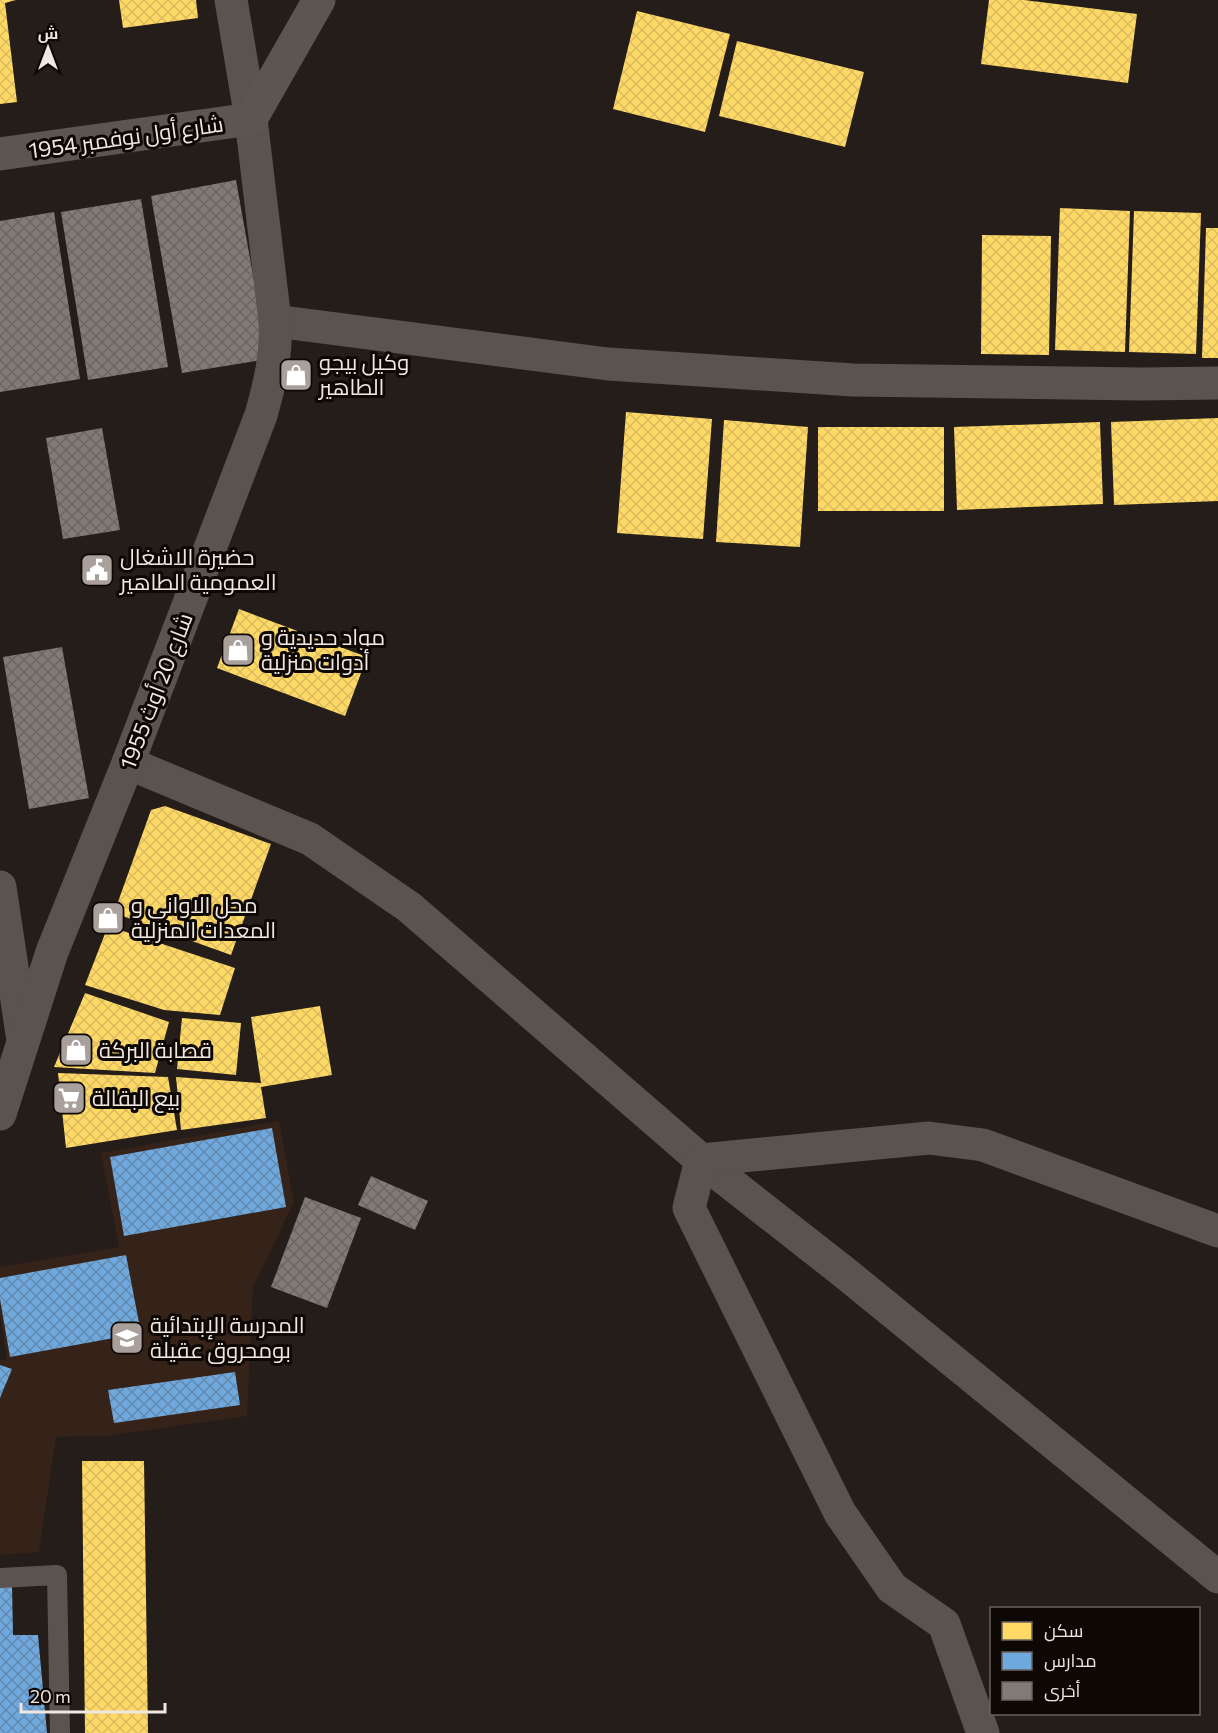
<svg xmlns="http://www.w3.org/2000/svg" width="1218" height="1733" font-family="Commissioner,Cairo,sans-serif">
	<style>
		.built { fill: #352319 }
		.homes { fill: url(#homes-cross-hatch) }
		.schools { fill: url(#schools-cross-hatch) }
		.building { fill: url(#building-cross-hatch) }
		.lines { fill: none; stroke-linecap: round; stroke-linejoin: round }
		.service { stroke: #5b534f; stroke-width: 20 }
		.minor { stroke: #5b534f; stroke-width: 33 }
		.secondary { stroke: #5d5551; stroke-width: 33 }
		.labels { text-anchor: middle; stroke-width: 6; stroke-linejoin: round; paint-order: stroke }
		.street-label { font-size: 22px; fill: #f1e7e1; stroke: #0e0805 }
		.poi-label { font-size: 22px; fill: #f1e7e1; stroke: #0e0805; text-anchor: start }
	</style>
	<defs>
		<pattern id="homes-cross-hatch" width="8" height="8" patternUnits="userSpaceOnUse" patternTransform="scale(1.5)"><rect width="8" height="8" fill="#ffd966"/><path d="M0 0l8 8M0 8l8-8" fill="none" stroke="#dabb5f"/></pattern>
		<pattern id="schools-cross-hatch" width="8" height="8" patternUnits="userSpaceOnUse" patternTransform="scale(1.5)"><rect width="8" height="8" fill="#6fa8dc"/><path d="M0 0l8 8M0 8l8-8" fill="none" stroke="#638aae"/></pattern>
		<pattern id="building-cross-hatch" width="8" height="8" patternUnits="userSpaceOnUse" patternTransform="scale(1.5)"><rect width="8" height="8" fill="#827a76"/><path d="M0 0l8 8M0 8l8-8" fill="none" stroke="#6b6562"/></pattern>
	</defs>
	<rect width="100%" height="100%" fill="#251d19"/>
	<path class="built" d="M279,1121L294,1202L253,1287L247,1416L106,1436L56,1437L39,1552L0,1555V1360L7,1361L0,1315V1267L119,1247L101,1153Z"/>
	<g class="homes">
		<path d="M0,0H16L5,3L17,102L0,104Z"/>
		<path d="M119,0H196L198,18L123,28Z"/>
		<path d="M989,0H1024L1137,14L1128,83L981,64Z"/>
		<path d="M637,11L730,34L705,132L613,109Z"/>
		<path d="M737,41L864,72L845,147L719,116Z"/>
		<path d="M1060,208L1130,211L1125,352L1055,350Z"/>
		<path d="M1134,211L1201,213L1196,354L1129,352Z"/>
		<path d="M1206,228H1218V358H1202Z"/>
		<path d="M982,235L1051,236L1049,355L981,354Z"/>
		<path d="M626,412L712,419L703,539L617,533Z"/>
		<path d="M1218,418V501L1114,505L1111,422Z"/>
		<path d="M724,420L808,427L800,547L716,542Z"/>
		<path d="M1100,422L1103,504L957,510L954,427Z"/>
		<rect x="818" y="427" width="126" height="84"/>
		<path d="M239,609L367,657L345,716L217,668Z"/>
		<path d="M165,806L271,844L231,955L114,913L151,810Z"/>
		<path d="M108,926L235,968L220,1015L164,1010L85,985Z"/>
		<path d="M85,993L169,1022L155,1073L54,1067Z"/>
		<path d="M320,1006L332,1075L261,1087L266,1118L181,1130L176,1077L261,1083L251,1017Z"/>
		<path d="M182,1018L241,1023L236,1075L177,1069Z"/>
		<path d="M58,1073L168,1077L177,1130L66,1148Z"/>
		<path d="M82,1461H144L148,1733H85Z"/>
	</g>
	<g class="schools">
		<path d="M272,1128L286,1207L124,1236L110,1157Z"/>
		<path d="M126,1255L141,1333L10,1357L0,1299V1278Z"/>
		<path d="M0,1365L12,1369L0,1398Z"/>
		<path d="M235,1372L240,1405L114,1423L108,1390Z"/>
		<path d="M12,1586L13,1635H38L47,1733H0V1587Z"/>
	</g>
	<g class="building">
		<path d="M236,180L268,359L182,373L151,196Z"/>
		<path d="M141,199L168,367L88,380L61,212Z"/>
		<path d="M54,212L80,379L0,392V221Z"/>
		<path d="M102,428L120,530L63,539L46,438Z"/>
		<path d="M62,647L89,798L29,809L3,657Z"/>
		<path d="M371,1176L428,1201L415,1230L358,1205Z"/>
		<path d="M305,1197L361,1218L327,1308L271,1287Z"/>
	</g>
	<g class="lines">
		<path class="service" d="M0,1578L57,1575L60,1733"/>
		<g class="minor">
			<path d="M275,321L608,364L853,380L1141,384L1218,383"/>
			<path d="M128,763L310,839L409,907L701,1160L845,1273L1218,1577"/>
			<path d="M0,887L22,1034"/>
			<path d="M0,1114L52,952L128,763L261,415C270,383 277,354 275,321L251,119L231,0"/>
			<path d="M983,1733L944,1624L892,1588L840,1513L689,1208L701,1160L929,1138L983,1145L1218,1231"/>
		</g>
		<path class="secondary" d="M0,154L251,119L319,0"/>
	</g>
	<defs>
		<g id="shop-square" transform="scale(1.725)"><rect x="-9" y="-9" width="18" height="18" rx="4" fill="#aaa09b" stroke="#0e0805"/><path d="M-5-2.5h2.3a2.7 3.5 0 0 1 5.4 0H5L5.5 6h-11ZM-1.5-2.5h3a1.5 2.3 0 0 0-3 0Z" fill="#fff"/></g>
		<g id="civic-square" transform="scale(1.725)"><rect x="-9" y="-9" width="18" height="18" rx="4" fill="#aaa09b" stroke="#0e0805"/><path d="M-.6-6.5H3V-4.5H.6V-3L4-1V1h2V6H-6V1h2V-1L-.6-3ZM-1.2 2.5V6h2.4V2.5Z" fill="#fff"/></g>
		<g id="supermarket-square" transform="scale(1.725)"><rect x="-9" y="-9" width="18" height="18" rx="4" fill="#aaa09b" stroke="#0e0805"/><path d="M-6-5.5h2.5l.6 2H6L4.5 2H-2.5L-4.4-4H-6ZM-1.5 3.2a1.3 1.3 0 1 0 .1 0ZM3 3.2a1.3 1.3 0 1 0 .1 0Z" fill="#fff"/></g>
		<g id="school-square" transform="scale(1.725)"><rect x="-9" y="-9" width="18" height="18" rx="4" fill="#aaa09b" stroke="#0e0805"/><path d="M0-5L7-2L0 1L-7-2ZM-4 1L0 2.5L4 1V4Q0 6-4 4Z" fill="#fff"/></g>
	</defs>
	<g fill-rule="evenodd">
		<use href="#shop-square" x="296" y="375"/>
		<use href="#civic-square" x="97" y="570"/>
		<use href="#shop-square" x="238" y="650"/>
		<use href="#shop-square" x="108" y="918"/>
		<use href="#shop-square" x="76" y="1050"/>
		<use href="#supermarket-square" x="69" y="1098"/>
		<use href="#school-square" x="127" y="1338"/>
	</g>
	<g class="labels">
		<g class="street-label">
			<text transform="translate(126 137) rotate(-8)" y="8">شارع أول نوفمبر 1954</text>
			<text transform="translate(156 691) rotate(-69)" y="8">شارع 20 أوث 1955</text>
		</g>
		<g class="poi-label">
			<text x="319" y="370">وكيل بيجو<tspan x="319" dy="25">الطاهير</tspan></text>
			<text x="120" y="565">حضيرة الاشغال<tspan x="120" dy="25">العمومية الطاهير</tspan></text>
			<text x="261" y="645">مواد حديدية و<tspan x="261" dy="25">أدوات منزلية</tspan></text>
			<text x="131" y="913">محل الاواني و<tspan x="131" dy="25">المعدات المنزلية</tspan></text>
			<text x="99" y="1058">قصابة البركة</text>
			<text x="92" y="1106">بيع البقالة</text>
			<text x="150" y="1333">المدرسة الإبتدائية<tspan x="150" dy="25">بومحروق عقيلة</tspan></text>
		</g>
	</g>
	<rect x="990" y="1607" width="210" height="108" fill="#0e0805" stroke="#69615d" stroke-width="1.5"/>
	<rect x="1002" y="1622" width="30" height="18" fill="#ffd966" stroke="#69615d" stroke-width="1.5"/>
	<text x="1044" y="1637" font-size="18" fill="#f1e7e1">سكن</text>
	<rect x="1002" y="1652" width="30" height="18" fill="#6fa8dc" stroke="#69615d" stroke-width="1.5"/>
	<text x="1044" y="1667" font-size="18" fill="#f1e7e1">مدارس</text>
	<rect x="1002" y="1682" width="30" height="18" fill="#827a76" stroke="#69615d" stroke-width="1.5"/>
	<text x="1044" y="1697" font-size="18" fill="#f1e7e1">أخرى</text>
	<g transform="translate(48 48)" stroke="#0e0805" stroke-width="4.5" paint-order="stroke">
	<path d="M0-4.5L10 22L0 15L-10 22Z" fill="#f1e7e1"/>
	<text y="-9" font-size="16" font-weight="bold" text-anchor="middle" fill="#f1e7e1">ش</text>
	</g>
	<path d="M21 1703v9h144v-9" fill="none" stroke="#f1e7e1" stroke-width="3"/>
	<text x="30" y="1703" font-size="18" fill="#f1e7e1" stroke="#0e0805" stroke-width="4.5" paint-order="stroke">20 m</text>
</svg>
